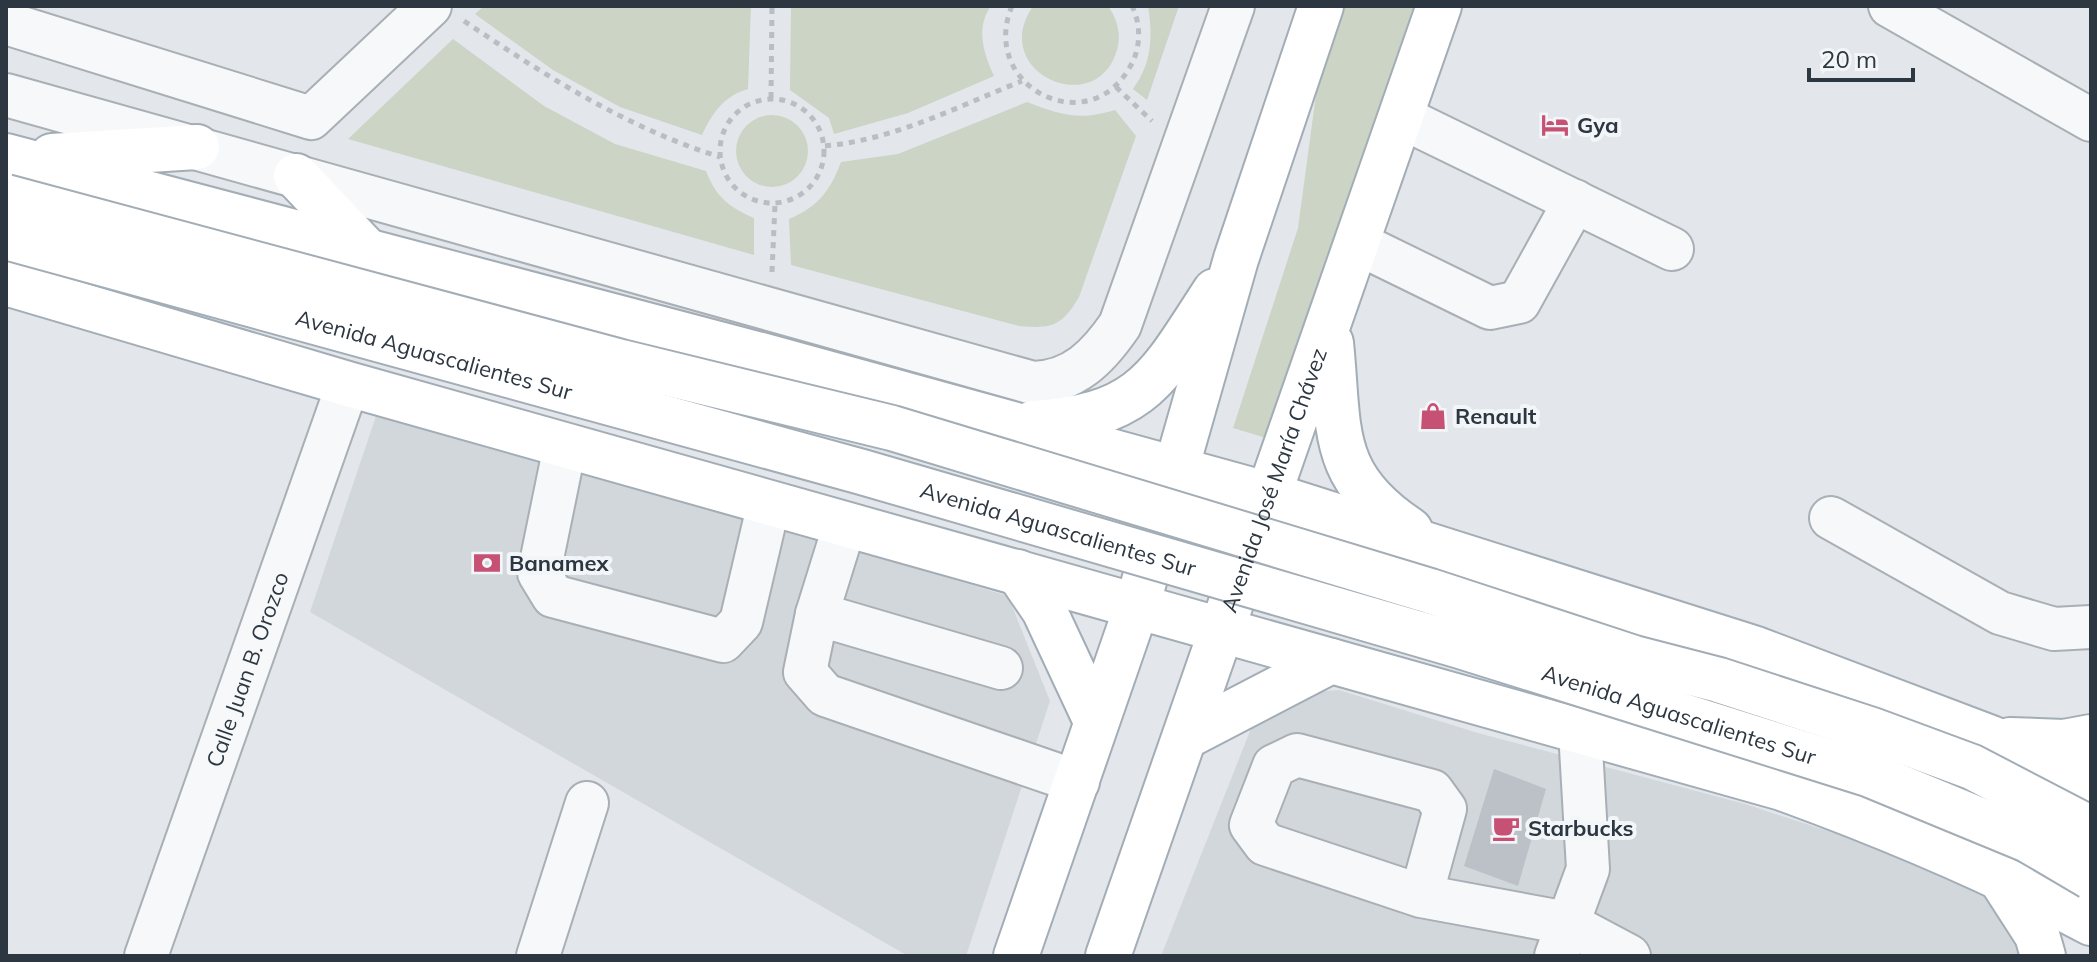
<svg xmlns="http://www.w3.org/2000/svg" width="2097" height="962" font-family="Mulish,sans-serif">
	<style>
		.built { fill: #d2d7dc }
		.green { fill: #cbd4c5 }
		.building { fill: #bbc1c7 }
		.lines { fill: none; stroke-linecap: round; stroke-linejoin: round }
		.minor-casing { stroke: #a8afb5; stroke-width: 46 }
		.major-casing { stroke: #a3adb6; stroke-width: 48 }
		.path { stroke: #b9bec2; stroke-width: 5; stroke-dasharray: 6 6; stroke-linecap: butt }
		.minor { stroke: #f6f8f9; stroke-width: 42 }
		.major { stroke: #fff; stroke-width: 44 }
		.major-bridge-casing { stroke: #a3adb6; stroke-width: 48; stroke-linecap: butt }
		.major-bridge { stroke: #fff; stroke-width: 44 }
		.labels { text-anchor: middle; stroke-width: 8; stroke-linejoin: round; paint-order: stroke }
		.poi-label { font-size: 22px; font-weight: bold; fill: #2c3742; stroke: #f3f6f8; text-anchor: start }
		.street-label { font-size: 22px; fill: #2c3742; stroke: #f3f6f8 }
	</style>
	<rect width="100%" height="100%" fill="#e3e7eb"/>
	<g class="built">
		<path d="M376,416L666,494L1008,596L1050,701L966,956H908L310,612Z"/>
		<path d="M1339,690L1478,733L1745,804L1874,846L1994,896L2033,956H1161L1252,726L1311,692Z"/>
	</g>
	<g class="green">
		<path d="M484,6H751L748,89C724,96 713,112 702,135L620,107L553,70L475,14Z"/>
		<path d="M791,6H991C975,28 984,54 994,76L908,113L834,134L829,118L790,90Z"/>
		<path d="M1033,6H1108C1118,20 1122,36 1116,53C1094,119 988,72 1033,6Z"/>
		<path d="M1148,6H1179L1147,100L1133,89C1152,63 1153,37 1148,6Z"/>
		<path d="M1328,6H1427L1273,440L1233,428L1298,228Z"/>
		<path d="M453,39L544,106L615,144L706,171C716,197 729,207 754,218V255L348,139Z"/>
		<path d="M1027,102C1061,115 1079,121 1115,110L1136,136L1079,297C1062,326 1052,329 1019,326L791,265L789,219C818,207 830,191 841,162L898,154Z"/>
		<circle cx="772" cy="151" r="36"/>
	</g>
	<path class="building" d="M1494,769L1546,789L1518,886L1464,866Z"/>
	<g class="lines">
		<g class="minor-casing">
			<g id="minor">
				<path d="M1890,6L2091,120"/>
				<path d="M6,23L311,118L430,6"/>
				<path d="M6,95L1033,383C1074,382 1098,357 1120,325L1233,6"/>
				<path d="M1401,117L1672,249"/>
				<path d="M1357,243L1490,308L1519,302L1575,201"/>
				<path d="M565,446L539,573L553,596L723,641L741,622L769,503"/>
				<path d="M1831,518L2000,613L2054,629L2091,627"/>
				<path d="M845,524L817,614L1001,668"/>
				<path d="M817,614L805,672L825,695L1078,782"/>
				<path d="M1421,896L1445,809L1432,791L1297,755L1274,766L1251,825L1265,844L1421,896L1567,923L1629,956"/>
				<path id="s1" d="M146,956L348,384"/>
				<path d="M538,956L587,803"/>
				<path d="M1556,956L1588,869L1580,731"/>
			</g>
		</g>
		<g class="major-casing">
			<g id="major">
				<path d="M6,156L772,358L1270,495L1756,649L1991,738L2091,784"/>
				<path d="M52,156L197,147"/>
				<path d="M296,176L368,252"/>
				<path d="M6,283L348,384L1782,788C1889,827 1991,870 2091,923"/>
				<path d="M1331,343C1340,430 1328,476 1410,530"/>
				<path d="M1033,423C1145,416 1159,376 1215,291"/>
				<path d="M1018,572L1044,610L1095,719"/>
				<path d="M1185,737L1331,661"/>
				<path d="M2010,740L2064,742L2091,737"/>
				<path d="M1999,876L2037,935L2043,956"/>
				<path d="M1016,956L1137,606L1236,259L1321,6"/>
				<path id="s2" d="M1108,956L1439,6"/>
			</g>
		</g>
		<g class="path">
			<path d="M1012,6C978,87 1090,143 1131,65C1141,47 1141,24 1132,6"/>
			<path d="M464,21C546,76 625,127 720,157"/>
			<path d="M1116,87L1152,121"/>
			<path d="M771,98L772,6"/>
			<circle cx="772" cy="151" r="52"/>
			<path d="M825,146C897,139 956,107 1022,81"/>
			<path d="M772,272L775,204"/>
		</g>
		<use href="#minor" class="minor"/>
		<use href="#major" class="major"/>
		<g class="major-bridge-casing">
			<g id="major-bridge">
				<path d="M6,197L621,362L892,428L1430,591L1634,658L1719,680L1872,730L1972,767L2091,829"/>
				<path id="s3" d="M6,237L862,472L1457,645L1868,774L2028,840L2091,877"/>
			</g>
		</g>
		<use href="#major-bridge" class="major-bridge"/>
	</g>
	<defs>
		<g id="hotel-bare" transform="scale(2.16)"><path d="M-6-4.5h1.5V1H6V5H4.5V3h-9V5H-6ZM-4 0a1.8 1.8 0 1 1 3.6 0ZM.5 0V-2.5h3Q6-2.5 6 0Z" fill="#c75174" stroke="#f3f6f8" stroke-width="2.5" paint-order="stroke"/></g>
		<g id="shop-bare" transform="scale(2.16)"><path d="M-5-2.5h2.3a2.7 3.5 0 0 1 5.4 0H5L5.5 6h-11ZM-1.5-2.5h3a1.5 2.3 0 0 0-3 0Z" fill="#c75174" stroke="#f3f6f8" stroke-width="2.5" paint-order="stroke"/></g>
		<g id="bank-bare" transform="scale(2.16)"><path d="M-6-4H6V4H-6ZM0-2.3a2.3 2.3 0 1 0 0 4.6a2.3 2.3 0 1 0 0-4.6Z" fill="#c75174" stroke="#f3f6f8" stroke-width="2.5" paint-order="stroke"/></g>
		<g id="cafe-bare" transform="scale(2.16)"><path d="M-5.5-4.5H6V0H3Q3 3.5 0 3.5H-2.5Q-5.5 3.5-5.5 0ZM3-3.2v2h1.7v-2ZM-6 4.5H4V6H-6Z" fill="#c75174" stroke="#f3f6f8" stroke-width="2.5" paint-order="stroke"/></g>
	</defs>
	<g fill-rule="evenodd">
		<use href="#hotel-bare" x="1555" y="125"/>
		<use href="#shop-bare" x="1433" y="416"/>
		<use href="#bank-bare" x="487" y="563"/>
		<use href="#cafe-bare" x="1506" y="828"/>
	</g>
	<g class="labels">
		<g class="poi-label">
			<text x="1577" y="133">Gya</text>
			<text x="1455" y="424">Renault</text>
			<text x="509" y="571">Banamex</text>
			<text x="1528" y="836">Starbucks</text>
		</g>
		<g class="street-label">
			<text dy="8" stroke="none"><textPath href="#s3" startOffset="444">Avenida Aguascalientes Sur</textPath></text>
			<text dy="8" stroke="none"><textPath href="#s2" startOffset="504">Avenida José María Chávez</textPath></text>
			<text dy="8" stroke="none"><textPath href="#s3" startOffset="1092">Avenida Aguascalientes Sur</textPath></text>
			<text dy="8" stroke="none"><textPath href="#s1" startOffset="304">Calle Juan B. Orozco</textPath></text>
			<text dy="8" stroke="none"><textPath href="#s3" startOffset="1740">Avenida Aguascalientes Sur</textPath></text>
		</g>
	</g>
	<rect width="2097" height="962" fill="none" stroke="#2c3742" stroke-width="16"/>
	<path d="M1809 68v12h104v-12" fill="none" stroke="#2c3742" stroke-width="4"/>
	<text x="1821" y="68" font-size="24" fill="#2c3742" stroke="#f3f6f8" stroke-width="6" paint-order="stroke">20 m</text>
</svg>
